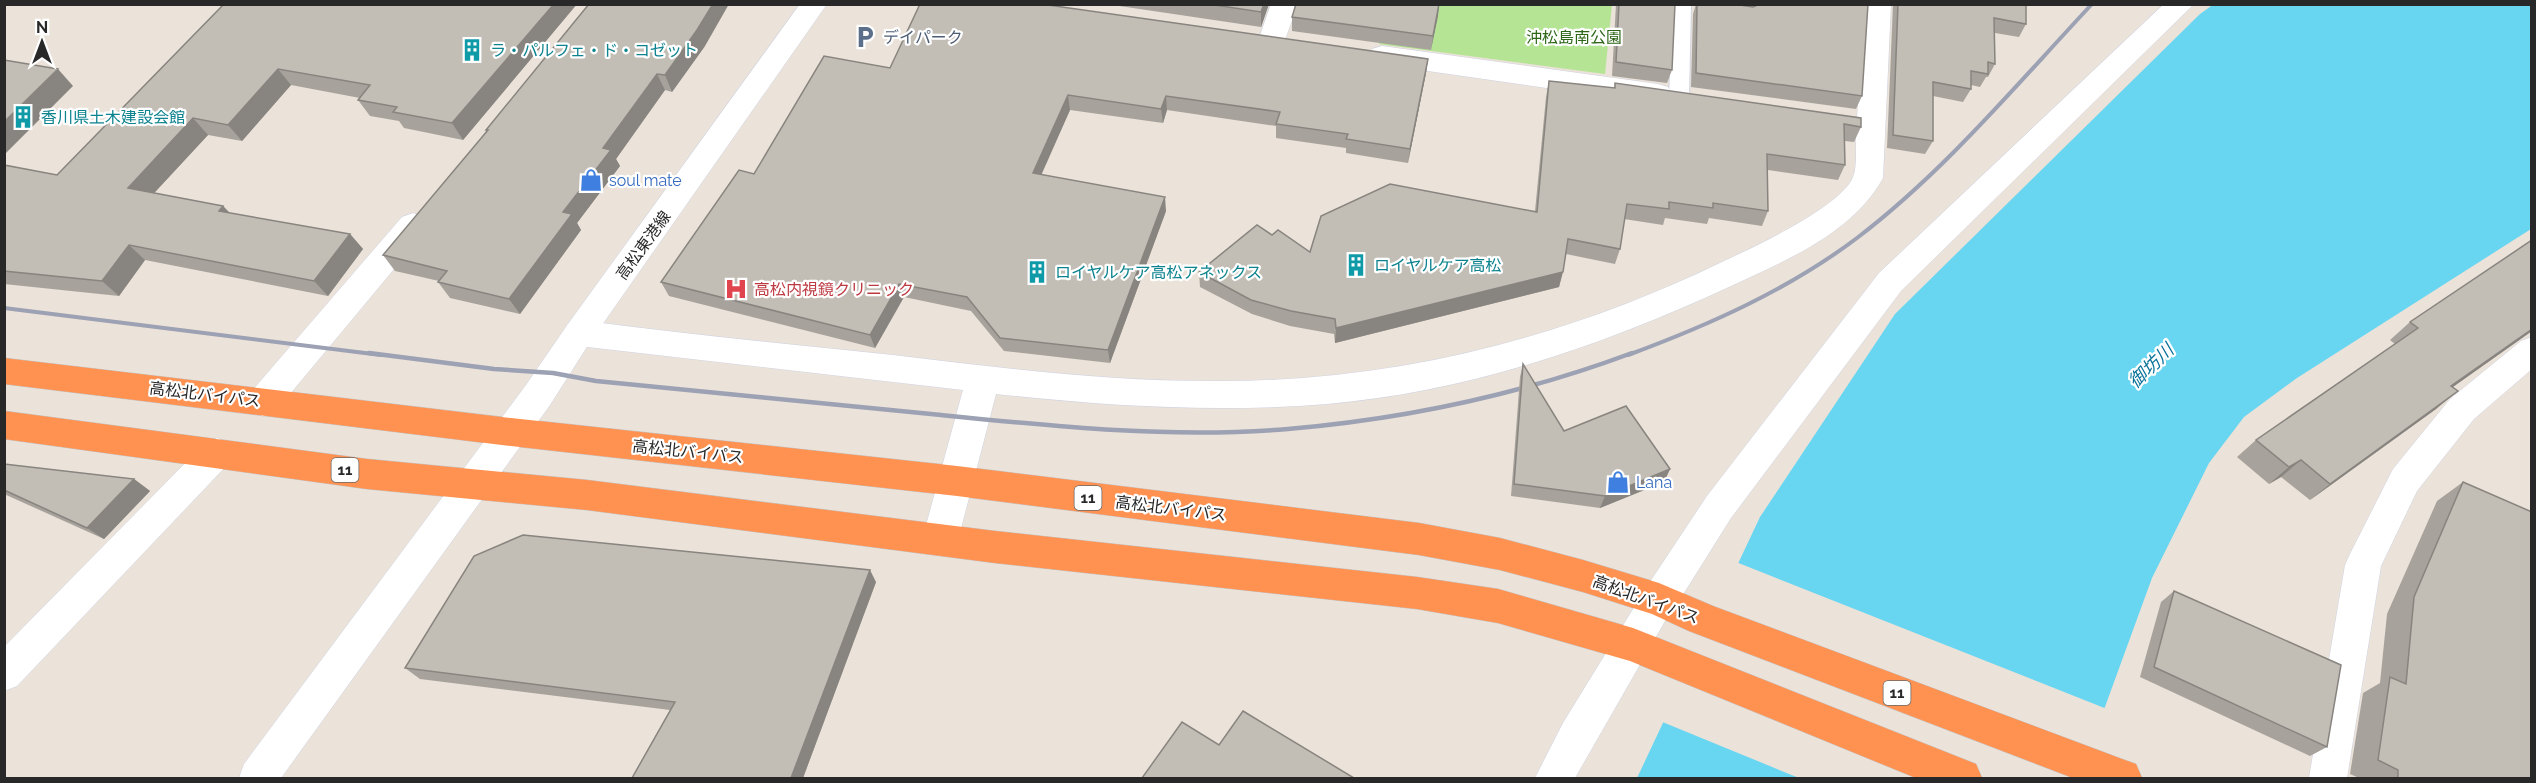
<svg xmlns="http://www.w3.org/2000/svg" width="2536" height="783" font-family="Raleway,'Noto Sans JP',sans-serif">
	<style>
		.green { fill: #b4e494 }
		.water { fill: #68d6f1 }
		.pier { fill: #ebe2d9 }
		.lines { fill: none; stroke-linecap: round; stroke-linejoin: round }
		.lane-casing { stroke: #cfd4e2; stroke-width: 2 }
		.street-casing { stroke: #cfd4e2; stroke-width: 1 }
		.secondary-casing { stroke: #cfd4e2; stroke-width: 1 }
		.highway-casing { stroke: #c3c3c3; stroke-width: 1 }
		.lane { fill: #fff; fill-rule: evenodd }
		.street { fill: #fff; fill-rule: evenodd }
		.secondary { fill: #fff; fill-rule: evenodd }
		.highway { fill: #ff9151; fill-rule: evenodd }
		.rail-far1 { stroke: #9ca1b3; stroke-width: 4 }
		.rail { stroke: #9ca1b3; stroke-width: 4.5 }
		.wall { fill: #a7a39c }
		.shaded-wall { fill: #88847f }
		.building { fill: #c2bdb5; stroke: #88847f; stroke-width: 1.5 }
		.labels { text-anchor: middle; stroke-width: 4.5; stroke-linejoin: round; paint-order: stroke }
		.shield { fill: #fff; stroke: #686868; stroke-width: 1.5 }
		.shield-label { font-size: 15px; font-weight: bold; fill: #282828 }
		.service-label { font-size: 16px; fill: #4e5e75; stroke: #fff; text-anchor: start }
		.park-label { font-size: 16px; fill: #2d6617; stroke: #fff }
		.culture-label { font-size: 16px; fill: #0d838f; stroke: #fff; text-anchor: start }
		.shop-label { font-size: 16px; fill: #366cbe; stroke: #fff; text-anchor: start }
		.street-label { font-size: 16px; fill: #282828; stroke: #fff }
		.health-label { font-size: 16px; fill: #be3a42; stroke: #fff; text-anchor: start }
		.water-label { font-size: 18px; font-style: italic; fill: #0a739b; stroke: #fff }
	</style>
	<rect width="100%" height="100%" fill="#ebe2d9"/>
	<path class="green" d="M1388,5H1612L1605,74L1379,44Z"/>
	<path class="water" d="M2214,4L2531,5V229L2297,378L2244,417L2209,463L2152,578L2079,778H1637L1760,517L1895,314L2200,14Z"/>
	<path class="pier" d="M1736,562L2107,709L2082,778H1799L1660,721Z"/>
	<g class="lines">
		<g class="lane-casing">
			<path id="lane" d="M1673,4H1691L1689,97L1686,102L1679,104L1672,102L1669,97Z"/>
		</g>
		<g class="street-casing">
			<g id="street">
				<path d="M1271,4H1298L1282,48L1272,50L1262,48L1258,41Z"/>
				<path d="M1865,4H1891L1883,178C1852,234 1786,260 1731,286C1604,345 1468,392 1327,404C1216,413 1106,406 996,394L958,540L953,551L940,556L927,551L922,540L963,390L579,346L568,342L563,333L568,324L579,320C683,334 788,344 893,355C1002,368 1112,382 1222,381C1397,381 1565,338 1722,262C1752,248 1841,207 1853,177C1858,165 1855,145 1856,132C1859,90 1862,47 1865,4Z"/>
				<path d="M2164,4H2194L1901,291L1731,518L1672,612L1659,617L1646,612L1641,600L1646,588L1707,496L1879,273Z"/>
				<path d="M1382,46L1658,84L1668,87L1672,94L1668,101L1658,104L1372,63L1368,56L1372,49Z"/>
				<path d="M413,213L424,217L428,225L424,233L275,412L263,416L251,412L246,402L251,392L402,217Z"/>
				<path d="M2532,337V369L2474,419L2417,491L2381,566L2347,778H2309L2345,565L2350,554L2393,469L2450,399L2521,341Z"/>
				<path d="M217,438L229,443L234,453L229,463L17,686L4,691V647L205,443Z"/>
			</g>
		</g>
		<g class="secondary-casing">
			<g id="secondary">
				<path d="M800,4H827L590,342L550,405L281,778H239L244,764L526,385L568,324Z"/>
				<path d="M1659,583L1672,588L1677,600L1575,778H1535L1563,723L1646,588Z"/>
			</g>
		</g>
		<g class="highway-casing">
			<g id="highway">
				<path d="M4,358L511,418L957,466L1419,523L1500,538L1583,560L1659,583L1713,606L2122,759L2136,764L2142,778H2073L1689,631L1652,614L1583,592L1500,570L1419,555L957,496L511,446L4,384Z"/>
				<path d="M4,411L367,459L587,480L995,531L1417,577L1498,589L1633,628L1976,764L1982,778H1916L1630,661L1498,623L1417,609L995,563L587,510L367,489L4,439Z"/>
			</g>
		</g>
		<use href="#lane" class="lane"/>
		<use href="#street" class="street"/>
		<use href="#secondary" class="secondary"/>
		<use href="#highway" class="highway"/>
		<g class="rail-far1">
			<path d="M4,308L381,355"/>
			<path d="M1628,355C1709,325 1788,290 1857,238C1945,171 2017,84 2092,4"/>
		</g>
		<path class="rail" d="M369,353L494,369L553,373L596,381C708,392 819,403 931,414C1049,426 1169,439 1288,429C1405,419 1522,394 1632,353"/>
	</g>
	<g class="wall">
		<path d="M224,4H577L463,140L404,128L399,121L370,116L358,100L360,98L291,85L242,141L208,135L154,193L223,206L230,213L350,234L363,249L328,296L145,260L119,296L4,284V165L57,175Z"/>
		<path d="M1106,4H1269L1261,27Z"/>
		<path d="M1439,4L1431,50L1292,31V17Z"/>
		<path d="M1616,4H1675L1672,70L1667,83L1612,76Z"/>
		<path d="M1696,4H1733L1753,7L1755,6L1749,4H1868L1862,96L1856,109L1691,87L1693,14Z"/>
		<path d="M1893,4H2026V24L2019,37L1995,33V64L1988,77H1986L1980,87L1971,85V89L1963,102L1933,96V141L1925,154L1887,148Z"/>
		<path d="M705,46L672,92L665,90L616,159L620,166L577,223L581,230L520,314L450,298L438,282L439,281L395,271L383,255L487,132L486,130Z"/>
		<path d="M1428,59L1426,73L1408,163L1346,153V148L1276,138V126L1167,110L1163,123L1070,110L1041,174L1166,211L1110,363L1004,351L971,311L904,297L875,348L669,296L661,282L754,174L890,68Z"/>
		<path d="M1549,81L1614,88L1615,83L1861,127L1854,142L1845,141V165L1838,180L1768,170V211L1762,226L1709,218L1707,224L1665,218L1663,225L1624,219L1620,249L1615,264L1566,254L1559,287L1335,343L1334,334L1290,326L1252,314L1200,287L1199,272L1272,235L1310,252L1535,211L1546,97Z"/>
		<path d="M2410,322L2532,331L2452,387L2436,409L2310,500L2281,477L2269,484L2237,457L2256,440L2395,344L2390,340Z"/>
		<path d="M1523,364L1564,431L1670,469L1664,482L1600,508L1511,496L1520,377Z"/>
		<path d="M4,464L134,479L150,491L104,539L4,494Z"/>
		<path d="M2463,482L2532,778H2359L2350,774L2363,693L2380,683L2387,614L2437,501Z"/>
		<path d="M876,582L803,778H632L670,710L420,679L405,668Z"/>
		<path d="M2174,591L2327,747L2310,756L2140,677L2161,602Z"/>
	</g>
	<g class="shaded-wall">
		<path d="M554,4H577L463,140L452,123Z"/>
		<path d="M713,4H729L705,46L672,92L665,75Z"/>
		<path d="M1264,4H1269L1261,27V12Z"/>
		<path d="M1439,4L1438,16L1431,50L1433,36Z"/>
		<path d="M1428,59L1426,73L1408,163L1410,149Z"/>
		<path d="M58,69L73,86L4,155V122Z"/>
		<path d="M278,69L291,85L242,141L228,125Z"/>
		<path d="M657,74L665,90L616,159L620,166L577,223L581,230L520,314L509,299L603,148Z"/>
		<path d="M1068,95L1070,110L1036,187L1033,173Z"/>
		<path d="M1166,96L1167,110L1163,123L1161,109Z"/>
		<path d="M193,118L208,135L144,204L128,188Z"/>
		<path d="M1165,197L1166,211L1110,363L1108,350Z"/>
		<path d="M223,206L238,222L219,211Z"/>
		<path d="M350,234L363,249L328,296L314,281Z"/>
		<path d="M129,245L145,260L119,296L102,281Z"/>
		<path d="M1563,272L1559,287L1335,343L1336,328Z"/>
		<path d="M899,284L904,297L875,348L870,335Z"/>
		<path d="M2532,329V331L2429,404L2451,386Z"/>
		<path d="M2458,391L2436,409L2310,500L2330,484Z"/>
		<path d="M2301,460L2281,477L2269,484L2289,467Z"/>
		<path d="M1670,469L1664,482L1600,508L1605,496Z"/>
		<path d="M134,479L150,491L104,539L87,528Z"/>
		<path d="M870,570L876,582L803,778H791Z"/>
	</g>
	<g class="building">
		<path d="M224,4H554L452,123L393,112L397,107L358,100L370,85L278,69L228,125L193,118L128,188L223,206L219,211L350,234L314,281L129,245L102,281L4,271V165L57,175Z"/>
		<path d="M589,4H713L697,30L665,75L657,74L603,148L611,150L563,212L572,214L509,299L438,282L447,271L383,255L488,130H486Z"/>
		<path d="M920,4H1041L1428,59L1410,149L1346,139L1348,134L1276,124L1280,112L1166,96L1161,109L1068,95L1033,173L1165,197L1108,350L1000,338L967,297L899,284L870,335L661,282L739,170L754,174L824,56L890,68Z"/>
		<path d="M1208,4H1264L1261,12Z"/>
		<path d="M1296,4H1439L1433,36L1292,17Z"/>
		<path d="M1619,4H1675L1672,70L1616,62Z"/>
		<path d="M1697,4H1733L1753,7L1760,4H1868L1862,96L1696,73Z"/>
		<path d="M1898,4H2026V24L1994,18L1995,64L1988,62V74L1971,71V89L1933,82V141L1893,135Z"/>
		<path d="M4,60L58,69L4,122Z"/>
		<path d="M1549,81L1615,88V83L1861,118V127L1844,124L1845,165L1767,154L1768,211L1713,203V208L1669,202V209L1627,204L1620,249L1568,239L1563,272L1336,328L1335,319L1291,311L1251,300L1199,272L1257,225L1272,235L1278,230L1310,252L1321,216L1390,184L1537,212Z"/>
		<path d="M2532,240V329L2451,386L2458,391L2330,484L2301,460L2289,467L2256,440L2418,328L2410,322Z"/>
		<path d="M1523,364L1564,431L1626,406L1670,469L1605,496L1514,484Z"/>
		<path d="M4,464L134,479L87,528L4,490Z"/>
		<path d="M2463,482L2532,512V778H2398V770L2378,760L2390,677L2406,684L2414,597Z"/>
		<path d="M523,535L870,570L791,778H632L675,702L405,668L474,556Z"/>
		<path d="M2174,591L2341,665L2327,747L2154,667Z"/>
		<path d="M1243,711L1354,778H1142L1182,722L1219,745Z"/>
	</g>
	<defs>
		<g id="parking-bare" transform="scale(1.8)"><path d="M-3.5-5.5H1a3.5 3.5 0 0 1 0 7H-1V5.5H-3.5ZM-1-3.4V-.6H.8a1.4 1.4 0 0 0 0-2.8Z" fill="#5c6f8a" stroke="#fff" stroke-width="2.5" paint-order="stroke"/></g>
		<g id="building-bare" transform="scale(1.8)"><path d="M-4-6H4V6H1V3H-1V6H-4ZM-2.5-4.3h1.7v1.8h-1.7ZM.8-4.3h1.7v1.8H.8ZM-2.5-1h1.7V.8h-1.7ZM.8-1h1.7V.8H.8Z" fill="#0f9aa8" stroke="#fff" stroke-width="2.5" paint-order="stroke"/></g>
		<g id="shop-bare" transform="scale(1.8)"><path d="M-5-2.5h2.3a2.7 3.5 0 0 1 5.4 0H5L5.5 6h-11ZM-1.5-2.5h3a1.5 2.3 0 0 0-3 0Z" fill="#3f7fe0" stroke="#fff" stroke-width="2.5" paint-order="stroke"/></g>
		<g id="hospital-bare" transform="scale(1.8)"><path d="M-5-5h3v3.5h4V-5h3V5h-3V1.5h-4V5h-3Z" fill="#e0444e" stroke="#fff" stroke-width="2.5" paint-order="stroke"/></g>
	</defs>
	<g fill-rule="evenodd">
		<use href="#parking-bare" x="865" y="37"/>
		<use href="#building-bare" x="472" y="50"/>
		<use href="#building-bare" x="23" y="117"/>
		<use href="#shop-bare" x="591" y="180"/>
		<use href="#building-bare" x="1356" y="265"/>
		<use href="#building-bare" x="1037" y="272"/>
		<use href="#hospital-bare" x="736" y="289"/>
		<use href="#shop-bare" x="1618" y="482"/>
	</g>
	<g class="labels">
		<g class="shield">
			<rect x="331.5" y="458" width="27" height="24" rx="4.5"/>
			<rect x="1074.5" y="486" width="27" height="24" rx="4.5"/>
			<rect x="1883.5" y="681" width="27" height="24" rx="4.5"/>
		</g>
		<g class="shield-label">
			<text x="345" y="475">11</text>
			<text x="1088" y="503">11</text>
			<text x="1897" y="698">11</text>
		</g>
		<g class="service-label">
			<text x="883" y="43">デイパーク</text>
		</g>
		<g class="park-label">
			<text x="1574" y="43">沖松島南公園</text>
		</g>
		<g class="culture-label">
			<text x="490" y="56">ラ・パルフェ・ド・コゼット</text>
			<text x="41" y="123">香川県土木建設会館</text>
			<text x="1374" y="271">ロイヤルケア高松</text>
			<text x="1055" y="278">ロイヤルケア高松アネックス</text>
		</g>
		<g class="shop-label">
			<text x="609" y="186">soul mate</text>
			<text x="1636" y="488">Lana</text>
		</g>
		<g class="street-label">
			<text transform="translate(643 245) rotate(-54)" y="6">高松東港線</text>
			<text transform="translate(205 394) rotate(7)" y="6">高松北バイパス</text>
			<text transform="translate(688 451) rotate(6)" y="6">高松北バイパス</text>
			<text transform="translate(1171 508) rotate(7)" y="6">高松北バイパス</text>
			<text transform="translate(1646 599) rotate(20)" y="6">高松北バイパス</text>
		</g>
		<g class="health-label">
			<text x="754" y="295">高松内視鏡クリニック</text>
		</g>
		<g class="water-label">
			<text transform="translate(2151 366) rotate(-44)" y="6">御坊川</text>
		</g>
	</g>
	<rect width="2536" height="783" fill="none" stroke="#282828" stroke-width="12"/>
	<g transform="translate(42 42)" stroke="#ffffff" stroke-width="4.5" paint-order="stroke">
	<path d="M0-4.5L10 22L0 15L-10 22Z" fill="#282828"/>
	<text y="-9" font-size="16" font-weight="bold" text-anchor="middle" fill="#282828">N</text>
	</g>
</svg>
